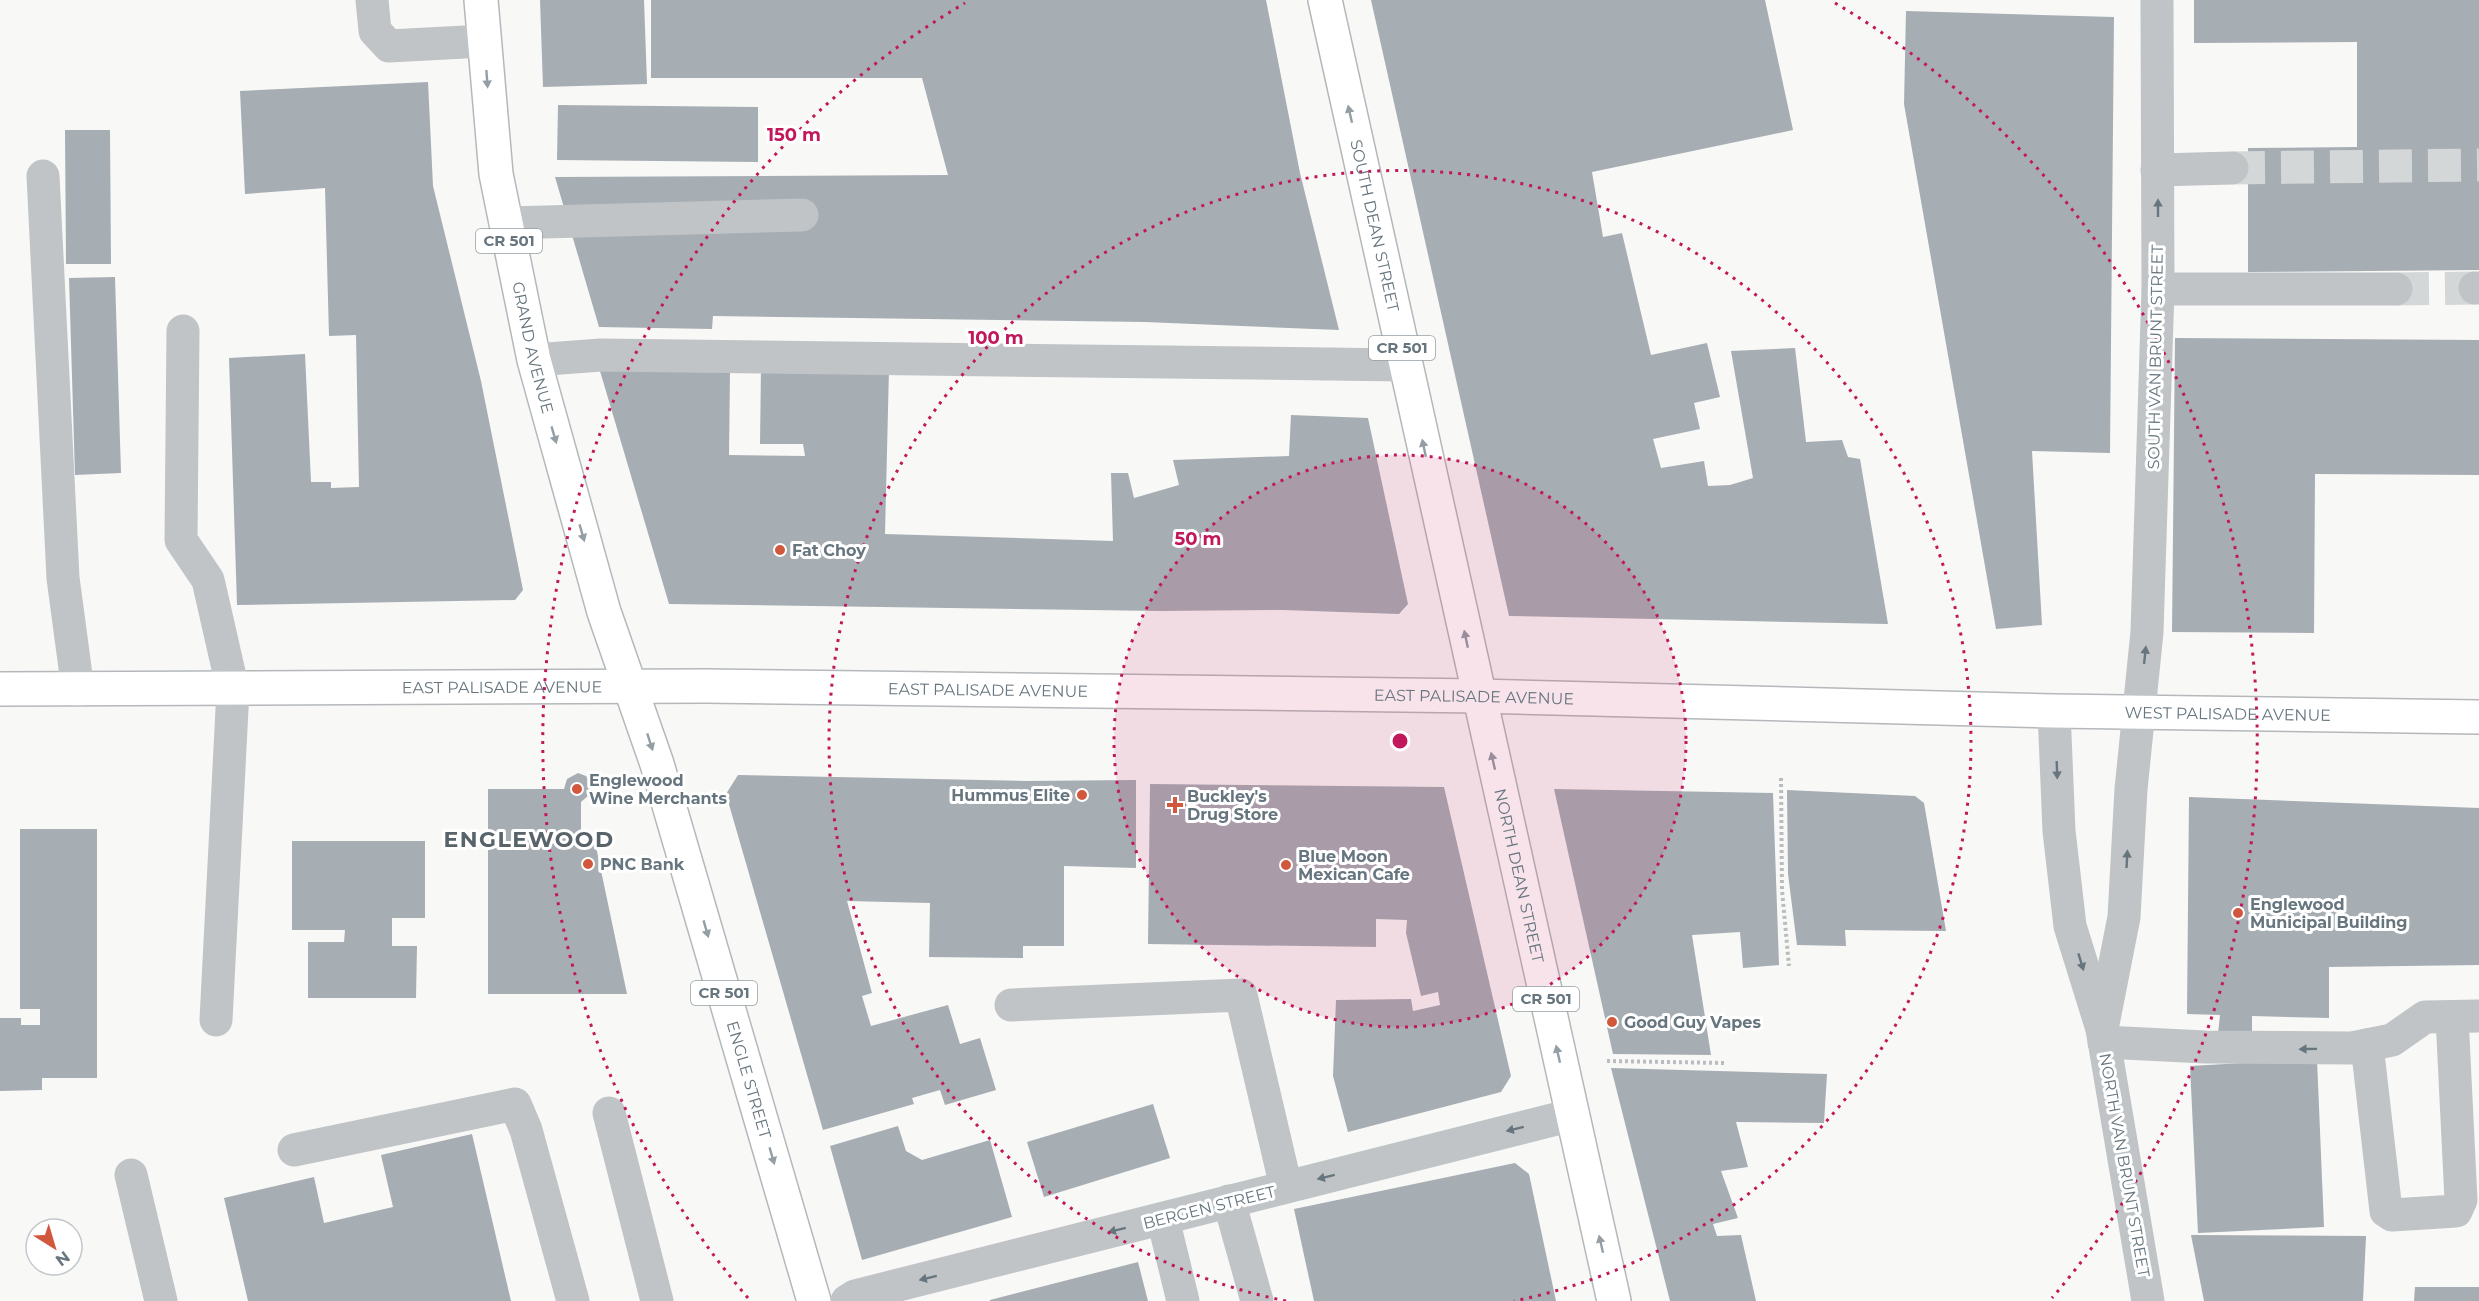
<svg xmlns="http://www.w3.org/2000/svg" width="2479" height="1301" font-family="Montserrat,sans-serif">
	<style>
		.building { fill: #a6adb3 }
		.lines { fill: none; stroke-linecap: round; stroke-linejoin: round }
		.minor-tunnel { stroke: #d4d7d8; stroke-width: 33; stroke-dasharray: 33 16; stroke-linecap: butt }
		.major-casing { stroke: #b4b8bb; stroke-width: 36 }
		.path { stroke: #babdbf; stroke-width: 4; stroke-dasharray: 3 3; stroke-linecap: butt }
		.minor { stroke: #c0c4c7; stroke-width: 33 }
		.major { stroke: #fff; stroke-width: 33 }
		.oneway { fill: #949ea5 }
		.oneway2 { fill: #66757e }
		.ring { fill: none; stroke: #c2185b; stroke-width: 3; stroke-dasharray: 3 6 }
		.poi-dot { fill: #d2583d; stroke: #fff; stroke-width: 2 }
		.labels { text-anchor: middle; stroke-width: 6; stroke-linejoin: round; paint-order: stroke }
		.shield { fill: #fff; stroke: #949ea5; stroke-width: 1.5 }
		.shield-label { font-size: 15px; font-weight: bold; fill: #66757e }
		.street-label { font-size: 16px; fill: #66757e; stroke: #fff }
		.poi-label { font-size: 16px; font-weight: bold; fill: #66757e; stroke: #fff; text-anchor: start }
		.district-label { font-size: 22px; font-weight: bold; letter-spacing: 1.5px; fill: #58636a; stroke: #fff }
		.centre { fill: #c2185b; stroke: #fff; stroke-width: 3 }
		.ring-label { font-size: 18px; text-anchor: middle; font-weight: bold; fill: #c2185b; stroke: #fff; stroke-width: 6; stroke-linejoin: round; paint-order: stroke }
	</style>
	<rect width="100%" height="100%" fill="#f8f8f6"/>
	<g class="building">
		<path d="M540,0H644L647,84L543,87Z"/>
		<path d="M651,0H1266L1300,173L1339,330L1145,322L713,316L712,329L599,327L555,177L948,175L922,78H651Z"/>
		<path d="M1371,0H1765L1793,130L1592,172L1603,237L1622,233L1651,355L1707,343L1720,397L1694,403L1700,429L1653,439L1661,468L1704,461L1708,486L1730,485L1753,478L1731,351L1795,348L1806,442L1842,440L1848,457L1860,459L1888,624L1509,616Z"/>
		<path d="M2194,0H2479V270L2248,272V148L2357,147V42L2194,43Z"/>
		<path d="M1906,11L2114,17L2110,453L2032,451L2042,625L1996,629L1904,104Z"/>
		<path d="M428,82L433,186L481,381L523,590L515,600L237,605L229,358L305,354L311,482H331V488L359,487L356,335L329,336L325,188L245,194L240,91Z"/>
		<path d="M558,105L758,107V162L557,160Z"/>
		<path d="M65,130H110L111,264H66Z"/>
		<path d="M115,277L121,473L75,475L69,278Z"/>
		<path d="M2175,338L2479,340V475L2315,474L2314,633L2172,632Z"/>
		<path d="M761,367L889,369L885,534L1113,541L1111,473H1128L1134,498L1179,485L1173,460L1289,456L1291,415L1368,418L1408,604L1399,614L1283,610L1160,611L669,604L600,371H730L729,455L805,456L803,444H760Z"/>
		<path d="M578,773L586,776L592,787L590,794L581,802V844L595,842L627,994H488V789H564L567,779Z"/>
		<path d="M738,775L1025,781L1136,780V868L1064,866V946H1023V958L929,957L930,903L847,901L872,993L862,996L871,1026L948,1005L960,1044L980,1038L996,1090L945,1105L940,1090L912,1098L914,1104L823,1130L726,794Z"/>
		<path d="M1150,784L1444,787L1511,1076L1501,1092L1348,1132L1333,1076L1336,1000L1411,999L1413,1011L1440,1005L1438,992L1421,996L1406,933L1407,920L1376,919V947L1148,944Z"/>
		<path d="M1554,789L1773,793L1779,965L1743,968L1740,932L1692,935L1711,1055L1613,1054Z"/>
		<path d="M1787,790L1915,796L1924,803L1946,931L1845,930L1846,946L1797,945L1788,874Z"/>
		<path d="M2189,797L2479,808V965L2329,967V1018L2252,1016V1035L2218,1034L2220,1015L2187,1014Z"/>
		<path d="M20,829H97V1078H42V1090L0,1091V1018H21V1025H40V1009H20Z"/>
		<path d="M292,841H425V918H392V946H417L416,998H308V942H344L345,930H292Z"/>
		<path d="M2317,1059L2324,1227L2198,1233L2190,1066Z"/>
		<path d="M1611,1068L1827,1074L1824,1123L1736,1122L1748,1167L1721,1171L1738,1218L1713,1224L1717,1236L1741,1235L1756,1301H1670Z"/>
		<path d="M1153,1104L1170,1158L1044,1197L1027,1142Z"/>
		<path d="M898,1126L906,1151L922,1160L990,1140L1012,1217L862,1260L830,1146Z"/>
		<path d="M472,1134L511,1301H248L224,1198L314,1177L324,1223L393,1207L381,1155Z"/>
		<path d="M1515,1163L1529,1174L1556,1301H1314L1294,1209Z"/>
		<path d="M2191,1235L2366,1236L2363,1301H2204Z"/>
		<path d="M1138,1262L1148,1301H990V1300Z"/>
		<path d="M2415,1287H2479V1301H2414Z"/>
	</g>
	<g class="lines">
		<g class="minor-tunnel">
			<path d="M2232,168L2479,165"/>
			<path d="M2396,289L2475,288"/>
		</g>
		<g class="major-casing">
			<g id="major">
				<path id="s1" d="M481,0L496,174L534,360L604,612L657,764L814,1301"/>
				<path id="s2" d="M1325,0L1614,1301"/>
				<path id="s3" d="M0,689L706,686L1478,696L2054,711L2479,717"/>
			</g>
		</g>
		<g class="path">
			<path d="M1781,778L1782,890L1789,966"/>
			<path d="M1607,1061L1725,1063"/>
		</g>
		<g class="minor">
			<path d="M372,0L375,31L389,46L484,41"/>
			<path d="M2157,170L2232,168"/>
			<path d="M43,176L63,578L78,690"/>
			<path d="M505,223L802,215"/>
			<path d="M2475,288H2479"/>
			<path d="M2158,289H2396"/>
			<path d="M183,331L181,540L208,580L233,690L216,1020"/>
			<path d="M534,360L601,355L1406,365"/>
			<path d="M2054,711L2059,831L2070,926L2102,1029L2148,1301"/>
			<path d="M1011,1005L1241,995L1286,1187"/>
			<path d="M2102,1029L2124,917L2131,789L2147,632L2158,289L2157,0"/>
			<path d="M2104,1042L2205,1047L2352,1048L2392,1040L2425,1017L2479,1016"/>
			<path d="M2367,1045L2386,1211L2392,1215L2456,1211L2461,1200L2452,1017"/>
			<path d="M609,1113L657,1301"/>
			<path d="M294,1150L515,1104L526,1130L573,1301"/>
			<path d="M131,1175L161,1301"/>
			<path d="M1229,1201L1257,1301"/>
			<path d="M1163,1219L1183,1301"/>
			<path d="M847,1301L855,1296L1572,1115"/>
		</g>
		<use href="#major" class="major"/>
	</g>
	<defs><path id="oneway-solid" d="M-6-.8H1V-3.2L6.5 0L1 3.2V.8H-6Z" transform="scale(1.5)"/></defs>
	<g class="oneway">
		<use href="#oneway-solid" transform="translate(487 79) rotate(86)"/>
		<use href="#oneway-solid" transform="translate(1350 114) rotate(-103)"/>
		<use href="#oneway-solid" transform="translate(554 435) rotate(74)"/>
		<use href="#oneway-solid" transform="translate(1424 448) rotate(-102)"/>
		<use href="#oneway-solid" transform="translate(582 533) rotate(74)"/>
		<use href="#oneway-solid" transform="translate(1466 639) rotate(-102)"/>
		<use href="#oneway-solid" transform="translate(650 742) rotate(72)"/>
		<use href="#oneway-solid" transform="translate(1493 761) rotate(-103)"/>
		<use href="#oneway-solid" transform="translate(706 929) rotate(74)"/>
		<use href="#oneway-solid" transform="translate(1558 1054) rotate(-103)"/>
		<use href="#oneway-solid" transform="translate(772 1156) rotate(74)"/>
		<use href="#oneway-solid" transform="translate(1601 1244) rotate(-103)"/>
	</g>
	<g class="oneway2">
		<use href="#oneway-solid" transform="translate(2158 208) rotate(-90)"/>
		<use href="#oneway-solid" transform="translate(2145 655) rotate(-84)"/>
		<use href="#oneway-solid" transform="translate(2057 770) rotate(88)"/>
		<use href="#oneway-solid" transform="translate(2127 859) rotate(-87)"/>
		<use href="#oneway-solid" transform="translate(2081 962) rotate(73)"/>
		<use href="#oneway-solid" transform="translate(2308 1049) rotate(179)"/>
		<use href="#oneway-solid" transform="translate(1515 1129) rotate(166)"/>
		<use href="#oneway-solid" transform="translate(1326 1177) rotate(166)"/>
		<use href="#oneway-solid" transform="translate(1117 1230) rotate(166)"/>
		<use href="#oneway-solid" transform="translate(928 1278) rotate(166)"/>
	</g>
	<circle cx="1400" cy="741" r="286" fill="#c2185b" fill-opacity=".12"/>
	<g class="ring">
		<circle cx="1400" cy="741" r="286"/>
		<path d="M1286 1301A571 571 0 1 1 1514 1301"/>
		<path d="M748 1298A857 857 0 0 1 965 3M1835 3A857 857 0 0 1 2052 1298"/>
	</g>
	<g class="poi-dot">
		<circle cx="780" cy="550" r="6"/>
		<circle cx="577" cy="789" r="6"/>
		<circle cx="1082" cy="795" r="6"/>
		<path d="M1172 796h6v6h6v6h-6v6h-6v-6h-6v-6h6z"/>
		<circle cx="588" cy="864" r="6"/>
		<circle cx="1286" cy="865" r="6"/>
		<circle cx="2238" cy="913" r="6"/>
		<circle cx="1612" cy="1022" r="6"/>
	</g>
	<g class="labels">
		<g class="shield">
			<rect x="476" y="229" width="66" height="24" rx="4.5"/>
			<rect x="1369" y="336" width="66" height="24" rx="4.5"/>
			<rect x="691" y="981" width="66" height="24" rx="4.5"/>
			<rect x="1513" y="987" width="66" height="24" rx="4.5"/>
		</g>
		<g class="shield-label">
			<text x="509" y="246">CR 501</text>
			<text x="1402" y="353">CR 501</text>
			<text x="724" y="998">CR 501</text>
			<text x="1546" y="1004">CR 501</text>
		</g>
		<g class="street-label">
			<text dy="6" stroke="none"><textPath href="#s2" startOffset="231">SOUTH DEAN STREET</textPath></text>
			<text dy="6" stroke="none"><textPath href="#s1" startOffset="352">GRAND AVENUE</textPath></text>
			<text transform="translate(2155 357) rotate(-89)" y="6">SOUTH VAN BRUNT STREET</text>
			<text dy="6" stroke="none"><textPath href="#s3" startOffset="502">EAST PALISADE AVENUE</textPath></text>
			<text dy="6" stroke="none"><textPath href="#s3" startOffset="988">EAST PALISADE AVENUE</textPath></text>
			<text dy="6" stroke="none"><textPath href="#s3" startOffset="1474">EAST PALISADE AVENUE</textPath></text>
			<text dy="6" stroke="none"><textPath href="#s3" startOffset="2228">WEST PALISADE AVENUE</textPath></text>
			<text dy="6" stroke="none"><textPath href="#s2" startOffset="897">NORTH DEAN STREET</textPath></text>
			<text dy="6" stroke="none"><textPath href="#s1" startOffset="1116">ENGLE STREET</textPath></text>
			<text transform="translate(2125 1165) rotate(80)" y="6">NORTH VAN BRUNT STREET</text>
			<text transform="translate(1209 1207) rotate(-14)" y="6">BERGEN STREET</text>
		</g>
		<g class="poi-label">
			<text x="792" y="556">Fat Choy</text>
			<text x="589" y="786">Englewood<tspan x="589" dy="18">Wine Merchants</tspan></text>
			<text x="1070" y="801" text-anchor="end">Hummus Elite</text>
			<text x="1187" y="802">Buckley's<tspan x="1187" dy="18">Drug Store</tspan></text>
			<text x="1298" y="862">Blue Moon<tspan x="1298" dy="18">Mexican Cafe</tspan></text>
			<text x="600" y="870">PNC Bank</text>
			<text x="2250" y="910">Englewood<tspan x="2250" dy="18">Municipal Building</tspan></text>
			<text x="1624" y="1028">Good Guy Vapes</text>
		</g>
		<g class="district-label">
			<text x="529" y="847">ENGLEWOOD</text>
		</g>
	</g>
	<circle cx="1400" cy="741" r="9" class="centre"/>
	<g class="ring-label">
		<text x="794" y="141">150 m</text>
		<text x="996" y="344">100 m</text>
		<text x="1198" y="545">50 m</text>
	</g>
	<g transform="translate(54 1247) rotate(143)"><circle r="28" fill="#ffffff" stroke="#c2c8cb" stroke-width="1.5"/>
	<path d="M0-4.5L10 22L0 15L-10 22Z" fill="#d2583d"/>
	<text y="-9" font-size="16" font-weight="bold" text-anchor="middle" fill="#66757e">N</text>
	</g>
</svg>
